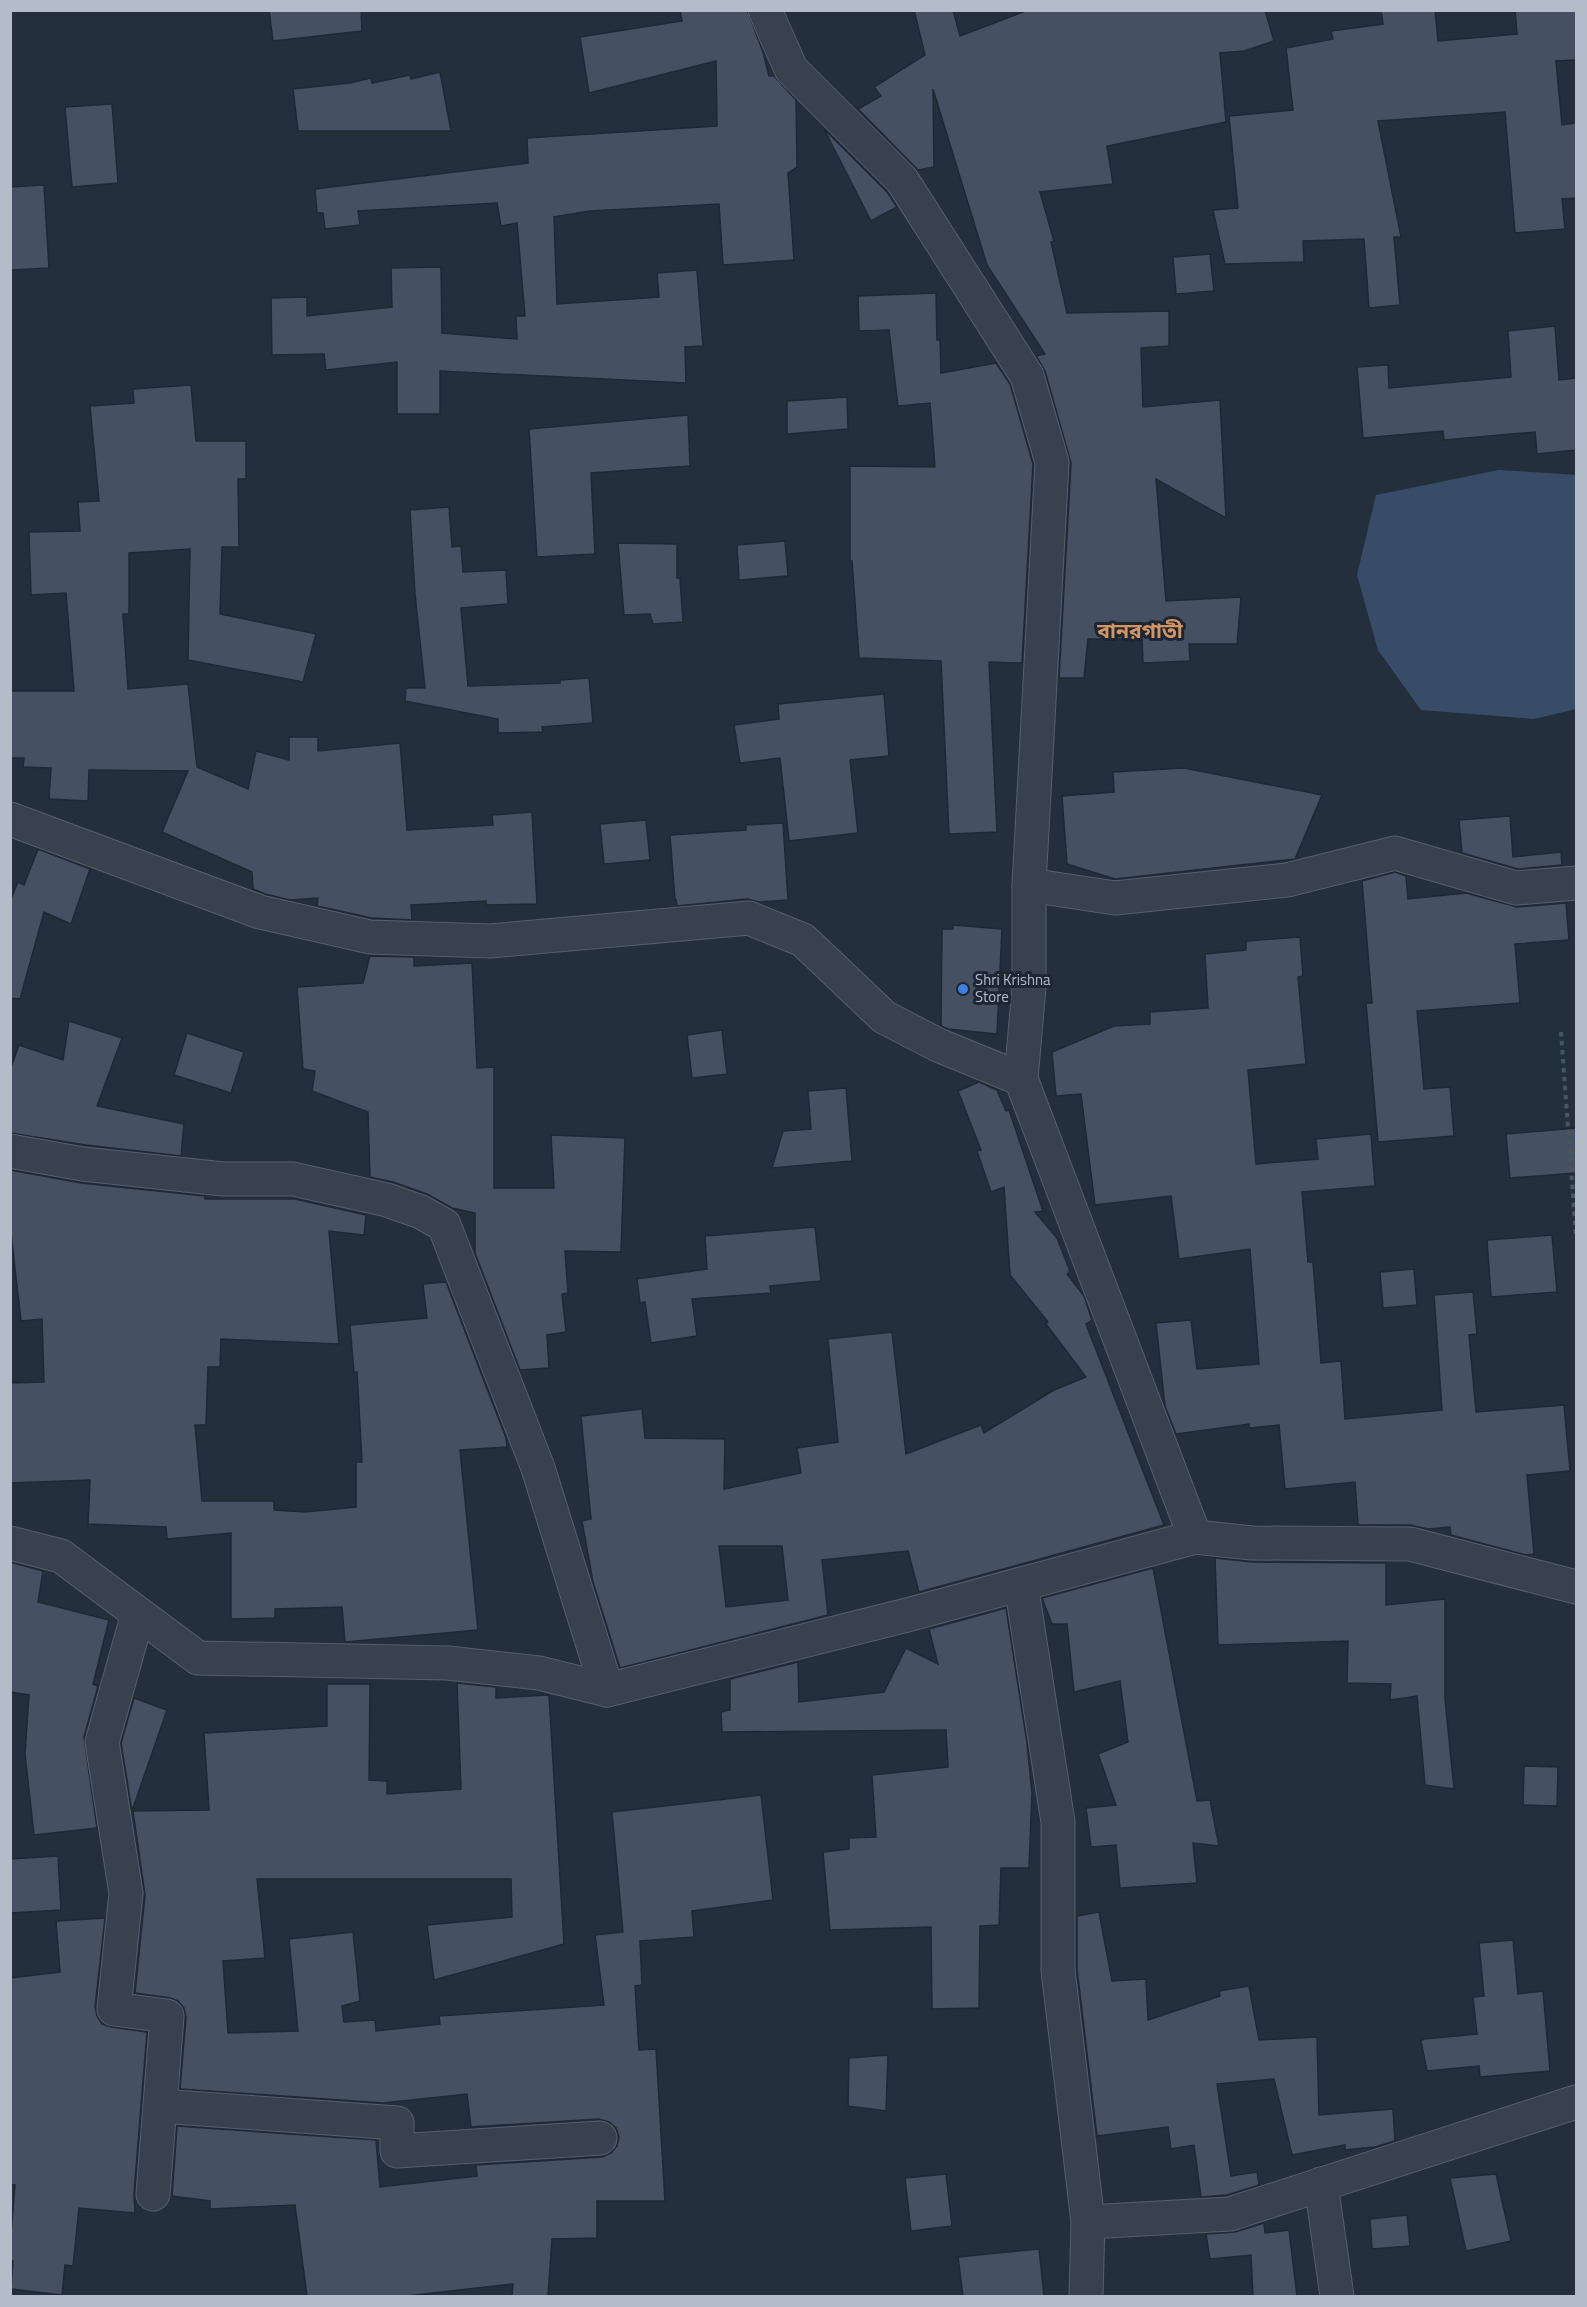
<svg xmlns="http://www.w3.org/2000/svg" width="1587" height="2307" font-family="'Titillium Web','Noto Sans Bengali',sans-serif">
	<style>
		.water { fill: #394c67 }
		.building { fill: #455162; stroke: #1f2835; stroke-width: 1.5; fill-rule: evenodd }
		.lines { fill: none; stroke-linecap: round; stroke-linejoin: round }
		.minor-casing { stroke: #565f6c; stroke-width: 35 }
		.path { stroke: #44595c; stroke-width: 4; stroke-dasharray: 4.5 4.5; stroke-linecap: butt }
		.minor { stroke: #38414e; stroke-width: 33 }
		.shop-dot { fill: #3f7fe0; stroke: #1d2633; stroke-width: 2 }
		.labels { text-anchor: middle; stroke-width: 6; stroke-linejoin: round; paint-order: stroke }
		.poi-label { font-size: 15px; fill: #b4bcc9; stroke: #1d2633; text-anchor: start }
		.district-label { font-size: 21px; font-weight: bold; fill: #d59563; stroke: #1d2633 }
	</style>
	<rect width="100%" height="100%" fill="#242f3e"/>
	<path class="water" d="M1499,470L1576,475V709L1534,719L1421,710L1378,650L1357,575L1376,495Z"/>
	<g class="building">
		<path d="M269,10H361L362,31L273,41Z"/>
		<path d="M680,10H747L763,52L769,76H774L796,100L797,167L788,173L794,260L723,265L719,204L590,211L554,217L557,304L659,297L657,273L697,270L703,346L685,347L686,383L440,371V414H397V362L326,370L324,354L272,355L271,298L307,297V316L392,307L391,268L441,267L442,333L517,339L516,316H525L517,223L501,226L497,203L358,211L360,225L325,229L323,213H317L315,189L528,163L527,138L717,126L716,61L589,93L580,37L682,21Z"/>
		<path d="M914,10H953L960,36L1028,10H1265L1274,41L1244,51L1220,53L1226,122L1107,146L1113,184L1040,192L1054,241L1051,242L1067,313L1169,311V346L1141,348L1143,407L1220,400L1226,518L1156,479L1166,601L1241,597L1237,644H1189L1190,661L1143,663L1142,639H1088L1084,678H1059L1071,463L1045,371L1036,356L1045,354L987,265L933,89L934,167L918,170L858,109L881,96L874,87L925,55Z"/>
		<path d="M1381,10H1435L1438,41L1517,34L1515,10H1576V60L1556,61L1562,125L1576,123V198L1562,199L1565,229L1515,233L1505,112L1378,121L1401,237H1394L1400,305L1369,308L1364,239L1303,241L1304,262L1225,264L1213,210L1238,208L1229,116L1293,110L1286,48L1333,39L1331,31L1383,24Z"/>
		<path d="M440,72L451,131H298L293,89L350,83L371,78L372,83L410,75L411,79Z"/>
		<path d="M112,104L118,183L72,187L65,107Z"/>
		<path d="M824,129L887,192L897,207L871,221Z"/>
		<path d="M44,185L49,268L10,270V187Z"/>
		<path d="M1210,254L1214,291L1176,294L1173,257Z"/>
		<path d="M936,293L937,340H940L941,373L996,363L1010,384L1033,464L1022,663L989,662L997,832L949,834L941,661L859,658L852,561H850V466L935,467L930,403L898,406L889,330L859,331L858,296Z"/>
		<path d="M1555,326L1559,380L1576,378V450L1537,454L1535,432L1444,440L1443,431L1363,438L1357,367L1388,365L1389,388L1511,377L1508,331Z"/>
		<path d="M191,385L196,441H246V479H238L239,547H222L220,614L316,634L303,682L188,660L190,549L129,553V614H123L128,689L188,684L197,767L248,789L256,751L289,760V737H318V751L400,743L407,830L493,825L492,815L532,812L537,904L486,905V901L411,905L412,920L372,918L317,906L318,898L290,900L265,894L253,889L252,872L162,832L188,771L89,770L88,801L49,799L51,768L23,767L24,758H10V691H74L66,593L31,595L29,532L80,531L78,502L99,501L90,406L134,403L133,389Z"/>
		<path d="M847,397L848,429L787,434V401Z"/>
		<path d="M688,415L690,466L591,473L595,554L537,557L529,429Z"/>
		<path d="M449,507L452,547L461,546L463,572L506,570L508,604L461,608L468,686L560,683V680L589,678L593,723L542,727L543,732L498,733V719L405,701L406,688H425L415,594L410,510Z"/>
		<path d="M785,541L788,576L739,580L737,545Z"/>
		<path d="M618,543L677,544V578H680L683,622L653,624L650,614L624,615Z"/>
		<path d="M884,694L889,756L850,760L858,833L789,841L780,758L740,763L734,725L779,719L778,704Z"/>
		<path d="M1184,768L1322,795L1295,859L1115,879L1067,864L1062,796L1114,792L1113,772Z"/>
		<path d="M1510,816L1513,857L1561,852L1562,865L1518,869L1462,853L1459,820Z"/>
		<path d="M646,820L650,860L604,864L600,824Z"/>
		<path d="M783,823L788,900L759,902L747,899L677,906L676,900H675L670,835L746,830V825Z"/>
		<path d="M38,849L90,869L71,924L44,912L20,999L10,998V901L18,882L24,885Z"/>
		<path d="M1395,872L1406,876L1408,899L1466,893L1517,907L1566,903L1569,940L1515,944L1520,1003L1417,1011L1424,1089L1450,1087L1454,1136L1378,1142L1366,1003H1372L1362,881Z"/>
		<path d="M953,925L1002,929L997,1034L948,1029L941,1026L942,929H953Z"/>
		<path d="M1300,937L1303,976L1298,977L1306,1064L1248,1070L1256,1164L1318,1159L1316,1139L1371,1134L1375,1186L1302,1192L1308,1262H1313L1321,1363L1341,1361L1345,1419L1442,1410L1434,1295L1473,1292L1477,1334L1469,1335L1476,1412L1564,1405L1570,1471L1527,1475L1534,1554L1526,1555L1451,1535L1450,1527L1428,1529L1410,1525H1358L1355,1482L1285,1489L1279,1425L1249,1428V1424L1176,1434L1165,1406L1156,1323L1191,1320L1197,1369L1259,1364L1250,1249L1179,1259L1171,1196L1095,1205L1081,1094L1056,1096L1052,1052L1114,1026L1150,1024V1012L1208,1008L1205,954L1246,950V941Z"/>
		<path d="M370,956L414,957V966L472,963L477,1068L494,1067V1188H554L551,1135L625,1138L621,1252L565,1251L568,1293L562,1294L566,1332L547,1335L549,1368L520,1370L475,1253V1213L452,1208L427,1194L393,1182L370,1177L368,1112L312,1091L315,1071L303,1069L297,987L363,983Z"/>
		<path d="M69,1021L122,1038L97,1106L184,1124L181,1156L86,1145L10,1133V1070L19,1045L63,1060Z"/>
		<path d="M722,1030L727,1074L692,1078L687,1035Z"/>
		<path d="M187,1033L244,1052L231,1093L174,1075Z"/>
		<path d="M979,1082L997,1090L1006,1111L1009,1110L1043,1211L1035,1212L1057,1238L1070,1271L1067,1274L1084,1296L1092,1320L1086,1324L1164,1525L919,1592L908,1551L822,1560L828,1615L620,1668L593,1582L582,1521L591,1519L581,1416L642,1409L645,1438L725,1439L724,1489L801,1473L797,1448L838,1442L828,1339L892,1332L906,1454L981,1425L984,1433L1054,1390L1086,1377L1046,1324L1048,1322L1010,1275L1004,1187L991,1192L977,1151L981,1150L958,1091ZM719,1546H782L788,1600L726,1607Z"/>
		<path d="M846,1088L852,1161L772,1168L783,1131L811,1129L808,1091Z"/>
		<path d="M1576,1128V1173L1510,1178L1506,1134Z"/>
		<path d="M10,1170L81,1183L205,1196V1199H295L366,1215L364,1235L329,1231L339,1344L221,1339L220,1367H208L206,1425H195L202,1501H274V1510L305,1512L356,1507V1462H362L357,1372L354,1373L350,1325L427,1318L423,1284L446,1282L506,1438L507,1447L460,1450L478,1630L345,1642L342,1607L275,1609V1618L231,1619V1533L167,1539L166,1527L88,1524L90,1480L10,1483V1383L44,1382L42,1319L21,1321L10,1224Z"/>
		<path d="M815,1227L821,1281L770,1286L771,1293L692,1299L697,1336L651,1343L645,1302L640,1303L637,1279L707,1269L705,1236Z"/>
		<path d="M1552,1235L1557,1292L1491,1297L1487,1240Z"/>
		<path d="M1414,1269L1417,1305L1383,1308L1380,1272Z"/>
		<path d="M1215,1558L1252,1562L1386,1563V1605L1445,1599V1699L1454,1789L1425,1785L1417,1696L1390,1700L1391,1684L1347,1683L1348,1641L1218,1645Z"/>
		<path d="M10,1562L43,1571L38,1602L109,1620L93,1684L98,1686L84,1737L97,1828L34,1835L25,1754L29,1695L10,1692Z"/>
		<path d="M1153,1568L1197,1801L1210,1800L1219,1846L1193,1843L1197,1883L1120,1888L1116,1845L1091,1847L1086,1808L1116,1805L1098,1754L1128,1742L1120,1681L1074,1692L1067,1624H1052L1042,1598Z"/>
		<path d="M1006,1608L1027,1743L1032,1793L1029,1868H1001L999,1925L980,1926L979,2008L932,2009L931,1927L830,1930L823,1852L849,1849V1838L876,1837L872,1775L948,1767L946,1730L722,1732L721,1712L730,1710V1679L798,1662L799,1702L884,1692L906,1648L938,1664L929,1629Z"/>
		<path d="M457,1683L496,1687V1698L549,1695L564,1944L434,1980L427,1925L512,1917L511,1879H257L265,1958L223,1961L228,2033L298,2031L289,1939L353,1932L360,2001L342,2006L344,2022L375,2020L376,2031L440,2024L439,2016L604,2005L595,1935L623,1932L612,1812L761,1795L773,1900L692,1911L694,1937L640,1941L642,1985L635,1986L639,2050L656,2049L665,2201H597V2238L552,2239L548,2296H512L513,2284L406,2296H307L295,2205L210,2209V2201L172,2196L177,2126L376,2140L380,2187L477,2176L476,2165L602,2157L611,2153L617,2146L619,2137L616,2128L609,2122L599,2119L471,2127L467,2094L383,2103L180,2089L186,2017L184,2008L178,2001L170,1998L135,1993L145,1895L133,1811L209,1810L204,1733L327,1726V1684H370L369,1780L387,1781V1794L461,1789Z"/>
		<path d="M134,1698L167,1710L132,1811L121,1743Z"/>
		<path d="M1524,1766L1558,1767L1557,1806L1523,1805Z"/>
		<path d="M58,1856L61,1910L10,1913V1859Z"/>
		<path d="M1099,1912L1112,1981L1146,1979L1148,2020L1220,1996L1219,1991L1249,1986L1259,2040L1317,2037L1319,2115L1393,2109L1395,2141L1375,2147L1345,2150V2145L1292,2155L1274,2079L1217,2084L1231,2176L1257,2172L1259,2185L1227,2195L1201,2197L1194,2145L1171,2149L1168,2127L1097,2136L1077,1969V1916Z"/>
		<path d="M105,1918L95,2007L97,2016L102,2024L111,2027L147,2032L134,2193L135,2213L79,2208L73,2266L65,2265L62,2295L11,2289L13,2261H10V2245L15,2185L10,2184V1978L60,1972L56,1921Z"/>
		<path d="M1513,1940L1518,1994L1543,1991L1550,2071L1480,2077L1479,2066L1427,2071L1421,2041L1424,2039L1477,2034L1473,1997L1484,1996L1479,1943Z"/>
		<path d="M888,2055L886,2111L848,2106L849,2058Z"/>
		<path d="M946,2174L952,2226L911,2231L905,2178Z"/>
		<path d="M1496,2174L1511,2241L1466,2251L1450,2178Z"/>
		<path d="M1407,2215L1410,2246L1372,2249L1370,2219Z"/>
		<path d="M1264,2223L1265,2233L1289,2230L1297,2296H1253L1251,2255L1210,2259L1206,2234L1235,2232Z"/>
		<path d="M1039,2249L1044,2296H963L958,2257Z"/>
	</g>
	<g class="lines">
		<g class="minor-casing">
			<g id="minor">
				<path d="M765,10L791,69L902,180L1027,376L1052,462L1029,885V987L1021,1079L1195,1537L1252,1543L1410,1544L1576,1587"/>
				<path d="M10,819L260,912L370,937L490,941L749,918L803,940L884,1017L938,1045L1021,1079"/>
				<path d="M1029,885L1115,898L1287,880L1395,853L1516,888L1576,883"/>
				<path d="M10,1151L83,1164L223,1179H293L387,1200L421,1212L444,1225L538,1468L607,1690"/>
				<path d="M10,1543L61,1556L198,1658L448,1663L539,1673L607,1690L911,1614L1195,1537"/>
				<path d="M1021,1584L1058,1822V1970L1088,2222L1086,2296"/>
				<path d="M138,1614L102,1742L126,1893L114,2009L167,2016L153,2194"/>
				<path d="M160,2106L397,2123V2151L600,2138"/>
				<path d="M1321,2184L1337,2296"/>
				<path d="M1088,2222L1230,2214L1576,2102"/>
			</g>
		</g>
		<path class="path" d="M1561,1032L1576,1236"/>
		<use href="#minor" class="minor"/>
	</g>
	<circle class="shop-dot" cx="963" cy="989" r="6"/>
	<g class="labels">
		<g class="poi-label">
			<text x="975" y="985">Shri Krishna<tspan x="975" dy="17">Store</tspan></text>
		</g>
		<g class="district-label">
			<text x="1140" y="638">বানরগাতী</text>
		</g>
	</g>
	<rect width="1587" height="2307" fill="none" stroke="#b4bcc9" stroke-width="24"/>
</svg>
